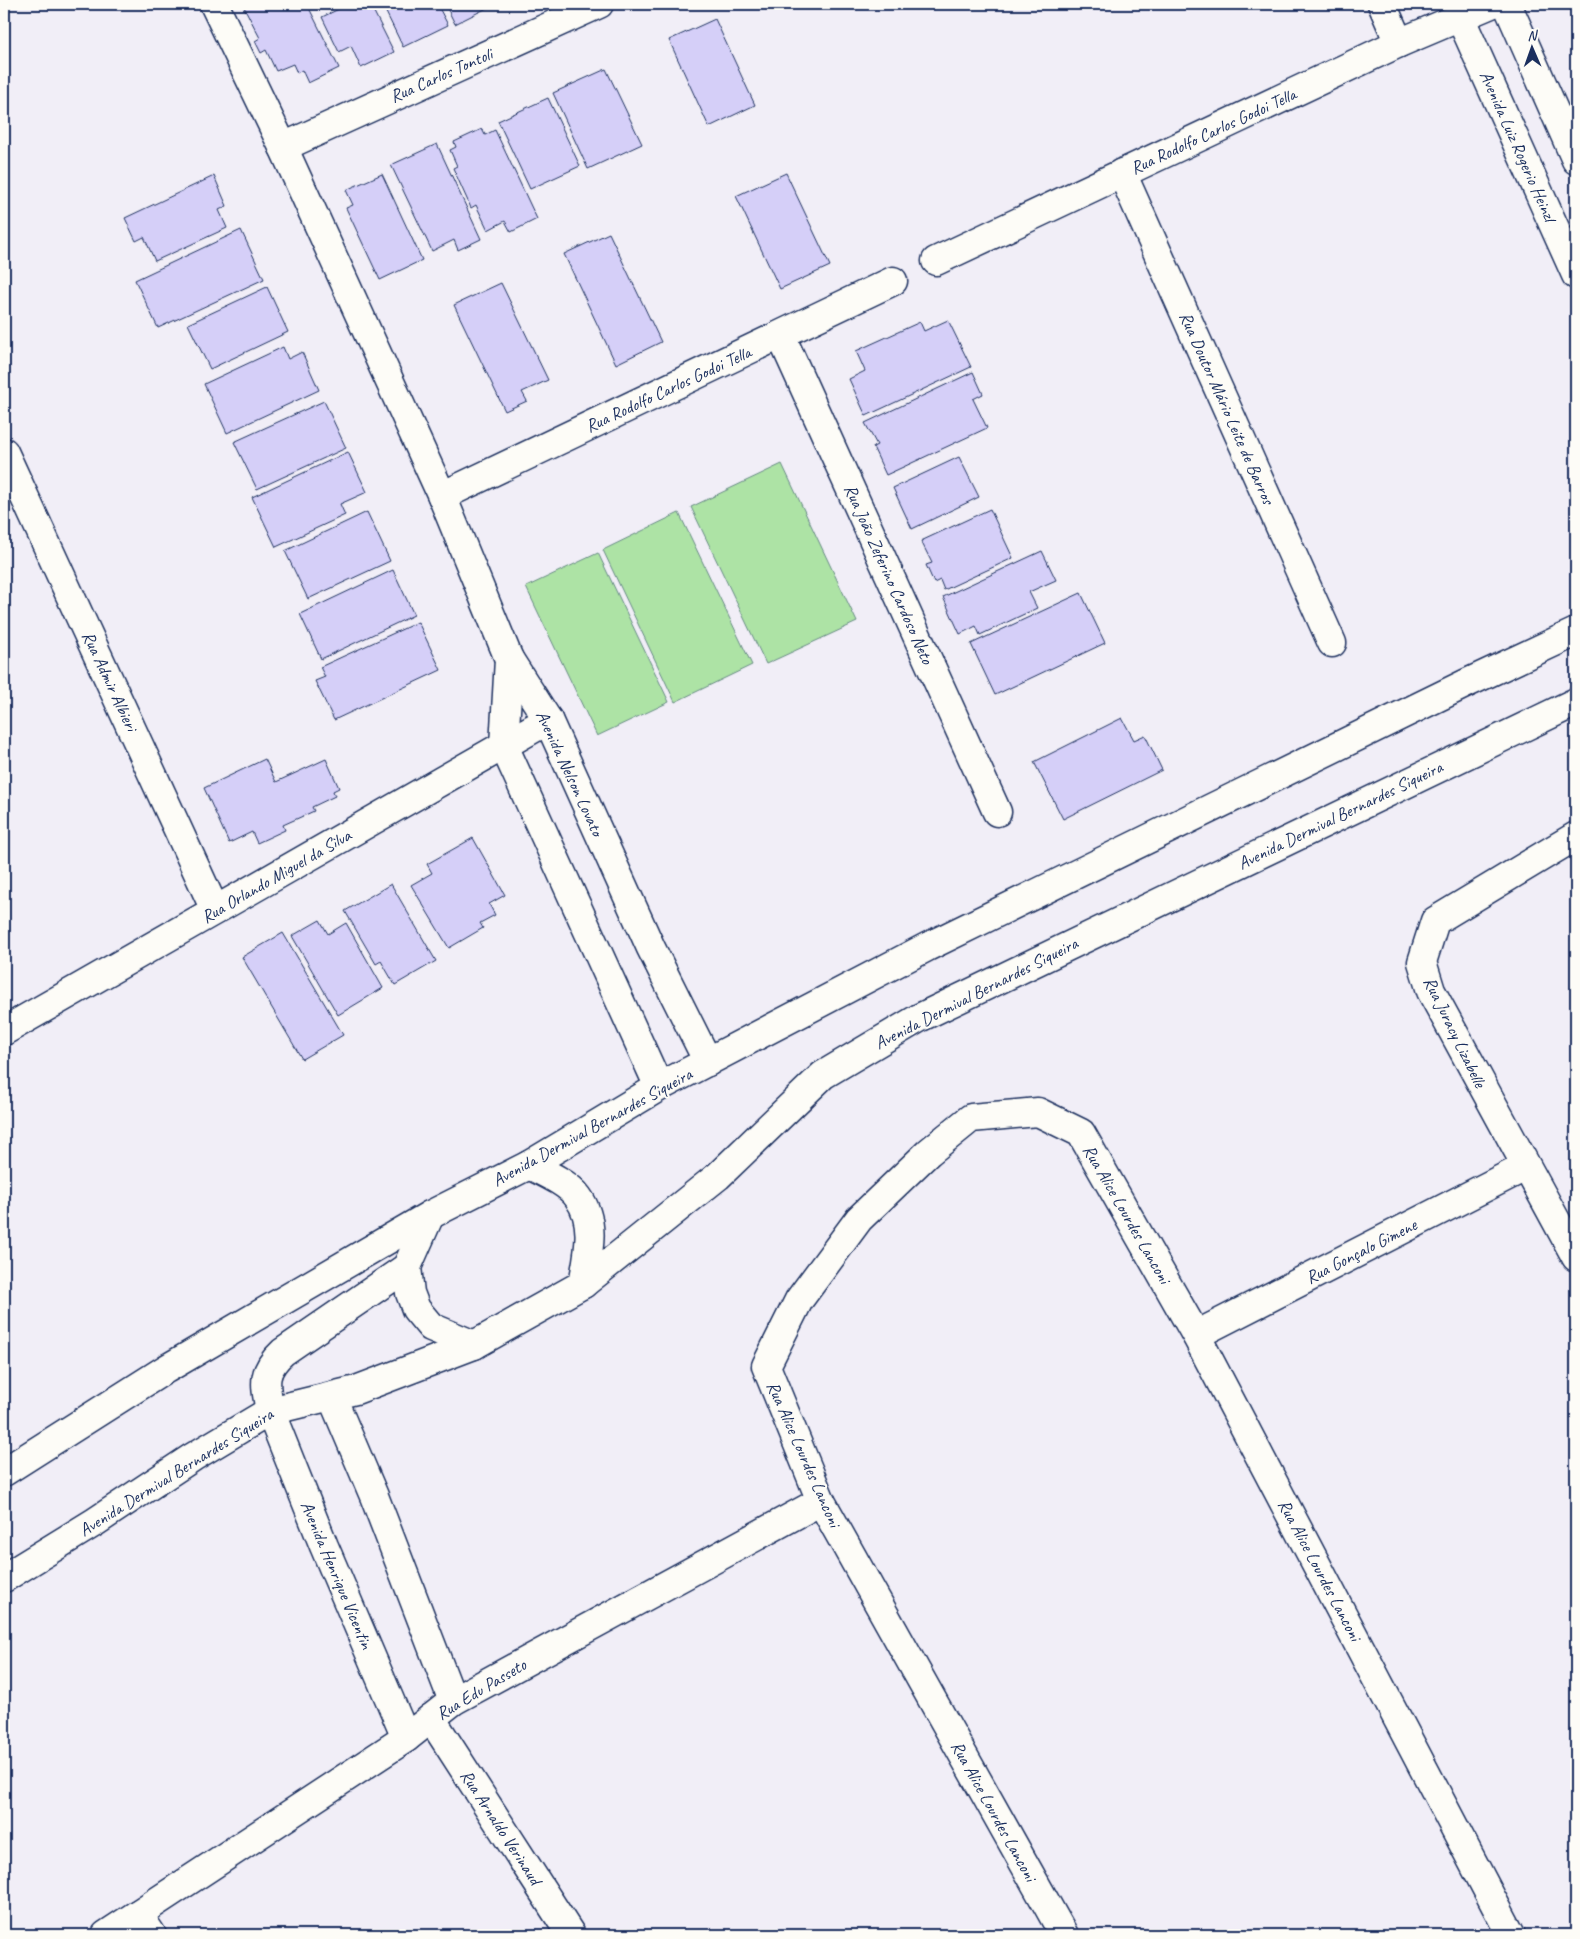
<svg xmlns="http://www.w3.org/2000/svg" width="1580" height="1939" font-family="Caveat,sans-serif">
	<style>
		.green { fill: #ade3a5; stroke: #648982 }
		.building { fill: #d5cff8; stroke: #1b2f5e }
		.lines { fill: none; stroke-linecap: round; stroke-linejoin: round }
		.street-casing { stroke: #1b2f5e; stroke-width: 31 }
		.secondary-casing { stroke: #1b2f5e; stroke-width: 31 }
		.street { stroke: #fdfcf7; stroke-width: 28 }
		.secondary { stroke: #fdfcf7; stroke-width: 28 }
		.labels { text-anchor: middle; stroke-width: 4; stroke-linejoin: round; paint-order: stroke }
		.street-label { font-size: 18px; fill: #1b2f5e; stroke: #fdfcf7 }
	</style>
	<rect width="100%" height="100%" fill="#f1eef7"/>
	<filter id="ink" filterUnits="userSpaceOnUse"><feTurbulence type="fractalNoise" baseFrequency=".02" numOctaves="2"/><feDisplacementMap in="SourceGraphic" scale="10" xChannelSelector="R" yChannelSelector="G"/><feConvolveMatrix kernelMatrix="1 2 1 2 8 2 1 2 1" color-interpolation-filters="sRGB"/></filter>
	<g filter="url(#ink)">
		<g class="green">
			<path d="M782,464L857,622L766,664L691,507Z"/>
			<path d="M679,513L752,665L675,702L603,550Z"/>
			<path d="M598,553L669,702L597,736L526,587Z"/>
		</g>
		<g class="building">
			<path d="M251,4H307L339,68L308,83L302,70L297,73L293,64L276,71L266,50L261,53L255,41L260,38L244,7Z"/>
			<path d="M339,4H370L394,52L361,68L351,46L339,52L322,17L341,8Z"/>
			<path d="M382,4H437L448,25L403,47Z"/>
			<path d="M445,4H495L455,24Z"/>
			<path d="M715,19L755,105L709,127L669,40Z"/>
			<path d="M606,69L642,144L588,169L553,93Z"/>
			<path d="M548,98L580,166L530,189L498,121Z"/>
			<path d="M482,129L485,135L495,130L537,219L511,232L505,221L488,230L476,205L471,208L453,168L457,166L450,150L456,147L454,142Z"/>
			<path d="M437,144L481,239L458,250L454,240L432,251L391,165Z"/>
			<path d="M786,173L830,266L780,289L736,196Z"/>
			<path d="M382,174L422,260L380,280L346,208L353,205L346,190Z"/>
			<path d="M214,176L227,206L219,210L227,228L155,261L144,237L136,241L125,218Z"/>
			<path d="M241,230L264,279L158,328L135,280Z"/>
			<path d="M609,233L661,342L616,364L564,254Z"/>
			<path d="M501,283L548,380L522,392L527,401L505,411L454,305Z"/>
			<path d="M267,287L288,332L210,369L188,324Z"/>
			<path d="M948,320L971,367L866,416L849,379L865,371L856,351L920,322L924,331Z"/>
			<path d="M283,347L288,359L302,352L319,390L227,433L204,384Z"/>
			<path d="M973,372L983,394L973,399L987,428L886,475L873,447L877,445L865,423Z"/>
			<path d="M324,401L346,448L257,489L234,442Z"/>
			<path d="M348,452L367,492L340,504L345,515L276,547L252,497Z"/>
			<path d="M959,457L979,497L912,529L893,488Z"/>
			<path d="M990,509L1013,558L944,590L940,580L934,583L926,565L932,563L921,541Z"/>
			<path d="M367,512L390,561L308,599L285,551Z"/>
			<path d="M1042,551L1056,580L1029,592L1037,608L980,635L976,626L960,634L943,597Z"/>
			<path d="M393,570L414,615L321,659L300,614Z"/>
			<path d="M1081,593L1105,643L995,695L971,644Z"/>
			<path d="M418,622L441,670L334,720L315,681L325,677L320,667Z"/>
			<path d="M1122,718L1134,740L1145,735L1162,770L1063,819L1034,762Z"/>
			<path d="M265,759L276,782L326,759L339,788L333,791L335,796L312,807L314,811L283,825L285,830L257,843L252,832L229,843L204,788Z"/>
			<path d="M473,838L505,895L489,904L495,915L480,923L483,928L449,948L411,885L432,873L427,864Z"/>
			<path d="M391,884L436,961L395,985L381,961L376,964L345,911Z"/>
			<path d="M320,920L328,934L346,923L383,988L338,1015L292,936Z"/>
			<path d="M283,933L343,1035L302,1059L242,957Z"/>
		</g>
		<g class="lines">
			<g class="street-casing">
				<g id="street">
					<path d="M214,4L283,147L442,496L509,659L548,720L651,948L708,1062"/>
					<path d="M1382,4L1399,43"/>
					<path d="M1507,4L1576,160"/>
					<path d="M1460,17L1576,275"/>
					<path d="M283,147L599,4"/>
					<path d="M1122,173L1332,643"/>
					<path d="M936,261L1399,43L1491,4"/>
					<path d="M781,336L997,812"/>
					<path d="M4,452L215,910"/>
					<path d="M442,496L893,281"/>
					<path d="M509,659L504,746L659,1087"/>
					<path d="M1576,836L1435,921L1422,962L1431,991L1576,1257"/>
					<path d="M4,1031L548,720"/>
					<path d="M1196,1335L1525,1167"/>
					<path d="M332,1397L374,1496L453,1701"/>
					<path d="M270,1411L324,1546L406,1738"/>
					<path d="M431,1718L571,1935"/>
					<path d="M138,1914L152,1935"/>
					<path d="M106,1935L406,1738L453,1701L821,1501"/>
					<path d="M1064,1935L821,1501L766,1366L799,1300L859,1219L929,1152L971,1118L1038,1112L1081,1133L1196,1335L1511,1935"/>
				</g>
			</g>
			<g class="secondary-casing">
				<g id="secondary">
					<path d="M529,1165C545,1173 568,1183 578,1197C597,1223 588,1255 583,1284"/>
					<path d="M430,1215L407,1267L410,1293L416,1309L431,1327L474,1345"/>
					<path d="M270,1411C265,1384 261,1372 283,1352L407,1267"/>
					<path d="M4,1472L166,1369L430,1215L529,1165L659,1087L927,947L1467,683L1576,632"/>
					<path d="M4,1578L95,1522L193,1457L270,1411L356,1390L474,1345L583,1284L718,1176L823,1075L919,1018L1576,702"/>
				</g>
			</g>
			<use href="#street" class="street"/>
			<use href="#secondary" class="secondary"/>
		</g>
	</g>
	<g class="labels">
		<g class="street-label">
			<text transform="translate(441 75) rotate(-24)" y="6">Rua Carlos Tontoli</text>
			<text transform="translate(1213 131) rotate(-25)" y="6">Rua Rodolfo Carlos Godoi Tella</text>
			<text transform="translate(1518 146) rotate(66)" y="6">Avenida Luiz Rogerio Heinzl</text>
			<text transform="translate(668 389) rotate(-25)" y="6">Rua Rodolfo Carlos Godoi Tella</text>
			<text transform="translate(1227 408) rotate(66)" y="6">Rua Doutor Mário Leite de Barros</text>
			<text transform="translate(889 574) rotate(66)" y="6">Rua João Zeferino Cardoso Neto</text>
			<text transform="translate(110 681) rotate(65)" y="6">Rua Admir Albieri</text>
			<text transform="translate(570 773) rotate(65)" y="6">Avenida Nelson Lovato</text>
			<text transform="translate(1340 815) rotate(-26)" y="6">Avenida Dermival Bernardes Siqueira</text>
			<text transform="translate(276 876) rotate(-30)" y="6">Rua Orlando Miguel da Silva</text>
			<text transform="translate(976 993) rotate(-27)" y="6">Avenida Dermival Bernardes Siqueira</text>
			<text transform="translate(1455 1032) rotate(64)" y="6">Rua Juracy Lizabelle</text>
			<text transform="translate(592 1127) rotate(-29)" y="6">Avenida Dermival Bernardes Siqueira</text>
			<text transform="translate(1127 1214) rotate(60)" y="6">Rua Alice Lourdes Lanconi</text>
			<text transform="translate(1361 1251) rotate(-27)" y="6">Rua Gonçalo Gimene</text>
			<text transform="translate(804 1454) rotate(66)" y="6">Rua Alice Lourdes Lanconi</text>
			<text transform="translate(176 1472) rotate(-32)" y="6">Avenida Dermival Bernardes Siqueira</text>
			<text transform="translate(1320 1570) rotate(62)" y="6">Rua Alice Lourdes Lanconi</text>
			<text transform="translate(337 1575) rotate(67)" y="6">Avenida Henrique Vicentin</text>
			<text transform="translate(481 1689) rotate(-31)" y="6">Rua Edu Passeto</text>
			<text transform="translate(994 1811) rotate(61)" y="6">Rua Alice Lourdes Lanconi</text>
			<text transform="translate(501 1827) rotate(57)" y="6">Rua Arnaldo Verinaud</text>
		</g>
	</g>
	<rect width="1580" height="1939" fill="none" stroke="#fdfcf7" stroke-width="20"/>
	<rect x="10" y="10" width="1560" height="1919" fill="none" stroke="#1b2f5e" stroke-width="2" filter="url(#ink)"/>
	<g transform="translate(1532 48) rotate(358)" stroke="#fdfcf7" stroke-width="4" paint-order="stroke">
	<path d="M0-4L9 19L0 12L-9 19Z" fill="#1b2f5e"/>
	<text y="-8" font-size="14" font-weight="bold" text-anchor="middle" fill="#1b2f5e">N</text>
	</g>
</svg>
